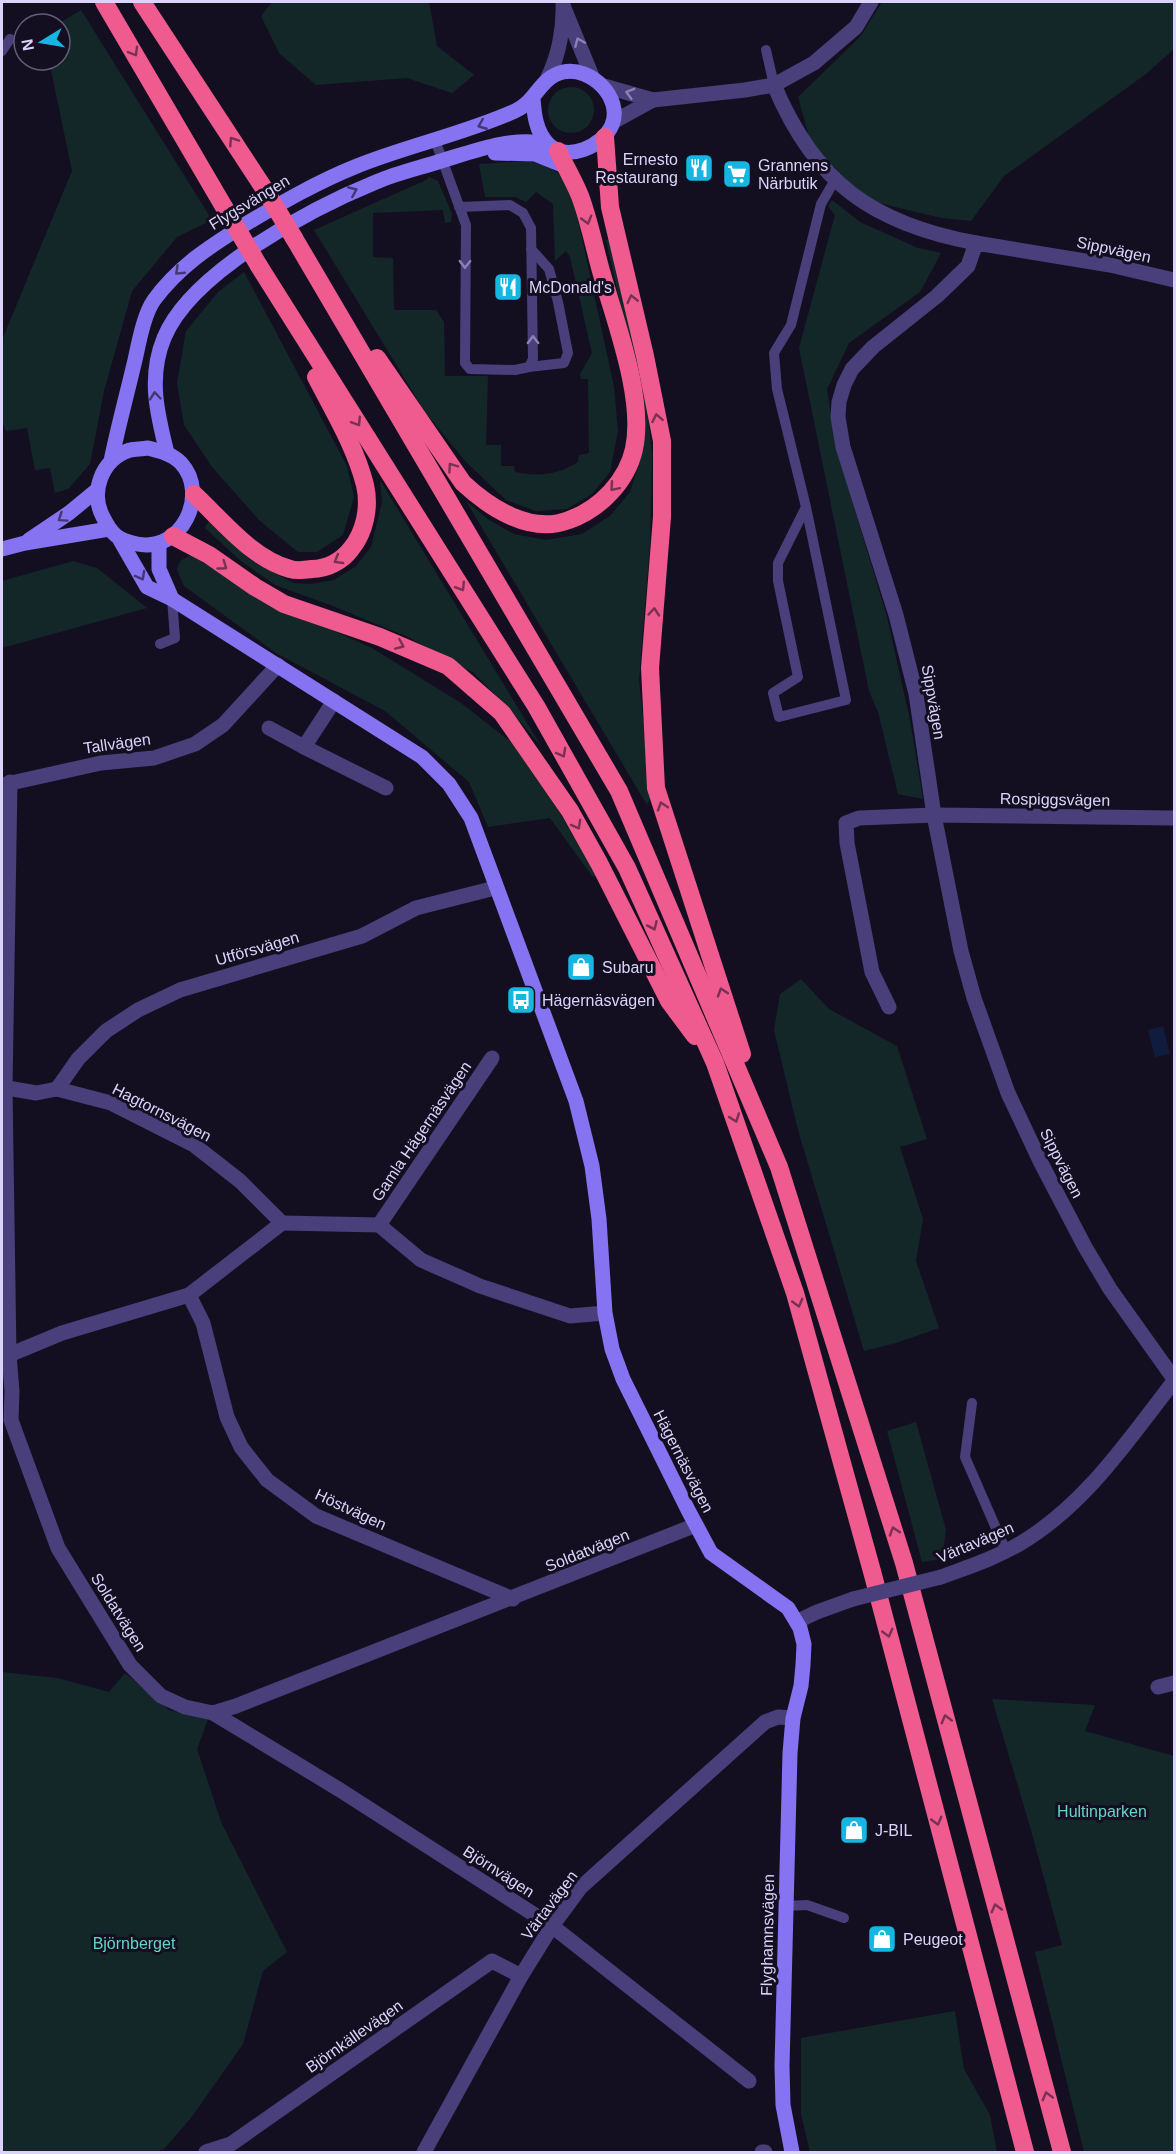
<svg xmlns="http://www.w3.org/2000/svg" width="1176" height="2154" font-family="Helvetica,sans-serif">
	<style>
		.green { fill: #132729 }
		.water { fill: #101c3e }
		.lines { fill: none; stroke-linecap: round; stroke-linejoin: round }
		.lane { stroke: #483f7b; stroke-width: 10 }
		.street { stroke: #483f7b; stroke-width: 15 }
		.secondary { stroke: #8673f1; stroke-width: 15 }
		.highway { stroke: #ef5a8f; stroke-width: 18 }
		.street-bridge { stroke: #483f7b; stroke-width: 15 }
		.highway-bridge { stroke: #ef5a8f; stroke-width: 18 }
		.oneway { stroke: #8b82b5 }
		.oneway2 { stroke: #773152 }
		.oneway3 { stroke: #423774 }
		.labels { text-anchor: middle; stroke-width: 6; stroke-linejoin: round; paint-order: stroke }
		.poi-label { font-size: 16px; fill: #dcd3fb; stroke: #140f20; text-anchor: start }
		.street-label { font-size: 16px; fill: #dcd3fb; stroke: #140f20 }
		.park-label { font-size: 16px; fill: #66d3c5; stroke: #140f20 }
	</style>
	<rect width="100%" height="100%" fill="#140f20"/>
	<g class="green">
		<path d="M272,2H429L437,46L474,75L452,93L407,78L316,85L279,53L261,16Z"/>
		<path d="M882,2H1174V49L1146,74L1004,176L971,221L941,218L867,200L811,144L798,97L860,37Z"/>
		<path d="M81,10L212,220L177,237L132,291L104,391L90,464L68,489L55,493L50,468L35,470L27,428L6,431L2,422V340L72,171L49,60H60V24H58Z"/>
		<circle cx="571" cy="110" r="23"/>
		<path d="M527,161L545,165L557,172L569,187L580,229L614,387L618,431L610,472L592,494L567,509L536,511L506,500L466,462L425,412L314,230L426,180L429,177L438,181L452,214L451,222L445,223L443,210L373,213V257L393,258L394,310H436L444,322L445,376H488L486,445H501V466H514L515,472C539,477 557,475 578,462L579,455L589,453L588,379H581L580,374L592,353L570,257L566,251L555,261L553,204L536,192L526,202L515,197H485L479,164Z"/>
		<path d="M832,200L860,222L918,248L941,253L920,292L849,343L827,389L836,447L887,617L910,720L923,799L898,794L878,712L869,691L799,348L835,215L828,206Z"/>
		<path d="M614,238L646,398L652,456L650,544L639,680L651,796L647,805L466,501L489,520L514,534L546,540L582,534L610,516L630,492L640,461L639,389L606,240Z"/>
		<path d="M244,272L347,466L354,497L343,535L317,552H298L260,521L212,467L184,425L177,383L186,331L218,292Z"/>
		<path d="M380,480L541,746L511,711L474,673L410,638L333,606L275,585L241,561L205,528L209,520L249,559L293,583L311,584L334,580L356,566L371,547L382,502Z"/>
		<path d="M191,555L262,599L372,648L461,703L511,742L549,795L598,877L592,876L550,818L488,827L469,782L385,711L276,653L184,586L177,570L180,561Z"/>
		<path d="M73,561L97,568L147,608L2,648V581Z"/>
		<path d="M801,979L829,1009L897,1046L927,1139L900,1147L923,1219L916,1261L939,1328L896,1343L864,1351L798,1130L774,1030L780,994Z"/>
		<path d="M916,1422L946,1530L942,1559L922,1562L887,1431Z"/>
		<path d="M2,1672L57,1678L109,1692L125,1673L169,1710L208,1719L197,1749L221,1822L287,1952L263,1971L243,2044L191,2118L164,2149L155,2152H2Z"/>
		<path d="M992,1699L1095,1705L1085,1731L1174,1756V2152H1084L1035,1952L1062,1945L1031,1830Z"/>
		<path d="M955,2011L964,2069L990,2115L997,2152H810L801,2114V2038Z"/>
	</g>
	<path class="water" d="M1163,1026L1170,1054L1155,1057L1148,1030Z"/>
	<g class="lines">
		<g class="lane">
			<path d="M766,50L774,85"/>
			<path d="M2,51L10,39"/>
			<path d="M435,140L466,225L465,363L470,369L515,370L529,367L533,359L531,228L523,213L510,205L459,207"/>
			<path d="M529,367L564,363L568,353L558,302L549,269L531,249"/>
			<path d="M806,507L846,700L779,717L773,693L798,677L778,581V563L806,507L777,389L774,353L791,325L821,204L835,180"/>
			<path d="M160,644L175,638L172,599"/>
			<path d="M972,1403L965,1457L1006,1551"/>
			<path d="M785,1906L807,1905L844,1918"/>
		</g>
		<g class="street">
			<path d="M564,8L592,76"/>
			<path d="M548,77C559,55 564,27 563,2"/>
			<path d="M774,85C815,183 873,224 976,243"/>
			<path d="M604,86L653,100L613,122"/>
			<path d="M653,100L745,90L774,85L814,63L856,27L871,2"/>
			<path d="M1174,280L1110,265L976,243L968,266L937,296L873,347L852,369L844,385L839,402L838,417L843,447L896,615L916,694L934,815L961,951L974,998L1008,1093L1041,1163L1085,1247L1110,1289L1174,1379"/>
			<path d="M269,728L304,747L334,701"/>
			<path d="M304,747L386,788"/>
			<path d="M2,785L101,763L154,758L195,744L223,725L278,665"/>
			<path d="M889,1007L872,972L847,843L846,823L859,818L934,815L1174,818"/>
			<path d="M2,1087L36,1093L57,1089L111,1103L194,1145L240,1181L282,1223"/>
			<path d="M57,1089L78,1059L106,1031L138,1010L180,990L362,936L416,908L495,888"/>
			<path d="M282,1223L189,1295L62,1333L9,1355L12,1391L11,1420L58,1548L130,1665L161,1696L185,1707L213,1713L236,1706L696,1525"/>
			<path d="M282,1223L379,1225L421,1260L480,1286L570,1316L605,1313"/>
			<path d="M379,1225L492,1058"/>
			<path d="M189,1295L203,1323L227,1417L241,1447L267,1480L316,1516L513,1599"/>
			<path d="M9,1355L5,1088L10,782"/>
			<path d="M941,1577C968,1567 996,1558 1021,1543C1086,1504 1129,1439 1174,1381"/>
			<path d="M798,1621L817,1612L853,1599"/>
			<path d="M1158,1687L1174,1683"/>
			<path d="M213,1713L340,1790L552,1926L749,2081"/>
			<path d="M206,2152L231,2144L492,1961L521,1976"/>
			<path d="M424,2152L521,1976L552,1926L580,1888L765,1722L778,1717L793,1718"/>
			<path d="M762,2152H765"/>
		</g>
		<g class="secondary">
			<path d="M495,153L535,154L565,166"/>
			<path d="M148,448C160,451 172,454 181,463C210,495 181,553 137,544C118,540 112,535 103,517C90,493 101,459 130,450C135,449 142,449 148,448Z"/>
			<path d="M167,453C157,413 148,377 164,338C191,272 312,208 376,182C397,173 419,168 441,161C474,151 513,136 547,144"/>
			<path d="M111,461C118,427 127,394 135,360C139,342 144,314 154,300C179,266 209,247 244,225C281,203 317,182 357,166C409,145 464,134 515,111C536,102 540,77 563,72C591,66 623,98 612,125C603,146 567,163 548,144C536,132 534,114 533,98"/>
			<path d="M29,540L69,513L97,490"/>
			<path d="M120,540L147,587L172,599L422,757L449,784L471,818L576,1101L592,1166L599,1219L605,1313L612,1349L623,1379L688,1510L711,1553L788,1608L800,1628L804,1644L803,1665L801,1686L793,1718L790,1753L782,2066L783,2105L792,2152"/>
			<path d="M159,543V569L172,599"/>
			<path d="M2,549L25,543L109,529"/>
		</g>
		<g class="highway">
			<path d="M104,2L224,207"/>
			<path d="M142,2L265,190"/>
			<path d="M605,137L610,207L645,356L662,441V517L650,668L656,788L742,1054"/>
			<path d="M294,238L619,791L779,1167L904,1563L1062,2152"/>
			<path d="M259,266L536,706L627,868L715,1063L795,1293L873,1575L1025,2152"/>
			<path d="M377,358L463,483C490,508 531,535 569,520C600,509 627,481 634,449C645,398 615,321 601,271C594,246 589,220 580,196C574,181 565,166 558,151"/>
			<path d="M194,494C222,520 251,558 290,569C296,571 305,570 312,569C327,569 342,561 351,549C365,532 370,507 365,485C355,446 334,412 316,377"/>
			<path d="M173,536L209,555L255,587L284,604L380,637L448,666L502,713L570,811L599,863L669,1001L695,1036"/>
		</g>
		<path class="street-bridge" d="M853,1599L941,1577"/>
		<g class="highway-bridge">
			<path d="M265,190L294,238"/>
			<path d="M224,207L259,266"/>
		</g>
	</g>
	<defs><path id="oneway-chevron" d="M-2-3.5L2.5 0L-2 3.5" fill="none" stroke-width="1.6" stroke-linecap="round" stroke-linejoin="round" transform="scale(1.5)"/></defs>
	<g class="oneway">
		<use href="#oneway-chevron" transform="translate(579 42) rotate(-113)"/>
		<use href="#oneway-chevron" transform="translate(630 93) rotate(-164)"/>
		<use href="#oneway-chevron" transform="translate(465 264) rotate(91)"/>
		<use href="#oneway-chevron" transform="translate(533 340) rotate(-91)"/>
	</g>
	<g class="oneway2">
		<use href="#oneway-chevron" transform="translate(134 52) rotate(60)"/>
		<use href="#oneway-chevron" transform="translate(233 141) rotate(-123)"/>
		<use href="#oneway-chevron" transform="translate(587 220) rotate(74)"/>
		<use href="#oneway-chevron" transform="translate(632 299) rotate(-103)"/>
		<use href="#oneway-chevron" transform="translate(657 418) rotate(-101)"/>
		<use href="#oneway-chevron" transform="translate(357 422) rotate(58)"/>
		<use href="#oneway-chevron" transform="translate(452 467) rotate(-125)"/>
		<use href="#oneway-chevron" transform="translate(614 487) rotate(131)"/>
		<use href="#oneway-chevron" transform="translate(338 560) rotate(150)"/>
		<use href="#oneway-chevron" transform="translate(223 566) rotate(36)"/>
		<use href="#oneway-chevron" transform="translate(461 587) rotate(58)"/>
		<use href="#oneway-chevron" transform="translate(654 612) rotate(-85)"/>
		<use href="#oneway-chevron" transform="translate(400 645) rotate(23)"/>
		<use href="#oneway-chevron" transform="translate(562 753) rotate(61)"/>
		<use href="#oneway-chevron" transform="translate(662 806) rotate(-108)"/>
		<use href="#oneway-chevron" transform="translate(577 825) rotate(61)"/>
		<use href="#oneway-chevron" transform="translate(653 926) rotate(66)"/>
		<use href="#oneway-chevron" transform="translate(722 992) rotate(-108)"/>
		<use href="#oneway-chevron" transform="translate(735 1118) rotate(70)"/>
		<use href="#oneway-chevron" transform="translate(798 1303) rotate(75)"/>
		<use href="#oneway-chevron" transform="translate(894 1531) rotate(-108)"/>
		<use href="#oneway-chevron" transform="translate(888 1633) rotate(75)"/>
		<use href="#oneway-chevron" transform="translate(946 1719) rotate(-105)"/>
		<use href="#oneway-chevron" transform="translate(937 1821) rotate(75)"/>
		<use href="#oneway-chevron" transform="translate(996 1908) rotate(-105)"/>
		<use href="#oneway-chevron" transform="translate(1047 2096) rotate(-105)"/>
	</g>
	<g class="oneway3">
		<use href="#oneway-chevron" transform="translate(482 125) rotate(158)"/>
		<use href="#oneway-chevron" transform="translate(353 191) rotate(-23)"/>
		<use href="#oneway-chevron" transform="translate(179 271) rotate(136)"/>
		<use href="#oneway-chevron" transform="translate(155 396) rotate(-95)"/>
		<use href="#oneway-chevron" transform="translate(62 518) rotate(146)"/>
		<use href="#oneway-chevron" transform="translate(141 576) rotate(61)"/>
	</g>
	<defs>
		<g id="restaurant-square" transform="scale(1.5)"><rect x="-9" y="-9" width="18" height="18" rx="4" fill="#16b6e3" stroke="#140f20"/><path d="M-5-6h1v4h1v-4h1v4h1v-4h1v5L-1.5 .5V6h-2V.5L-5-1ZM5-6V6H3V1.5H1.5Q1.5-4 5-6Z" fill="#fff"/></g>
		<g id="supermarket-square" transform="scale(1.5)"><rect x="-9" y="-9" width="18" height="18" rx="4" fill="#16b6e3" stroke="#140f20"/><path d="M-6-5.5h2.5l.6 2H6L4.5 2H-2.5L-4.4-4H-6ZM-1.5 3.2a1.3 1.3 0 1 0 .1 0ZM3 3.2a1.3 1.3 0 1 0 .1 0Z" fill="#fff"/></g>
		<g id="shop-square" transform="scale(1.5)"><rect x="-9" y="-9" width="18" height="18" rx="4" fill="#16b6e3" stroke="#140f20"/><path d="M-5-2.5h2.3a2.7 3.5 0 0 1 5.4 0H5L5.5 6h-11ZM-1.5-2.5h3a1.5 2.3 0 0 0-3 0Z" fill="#fff"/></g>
		<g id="bus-square" transform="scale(1.5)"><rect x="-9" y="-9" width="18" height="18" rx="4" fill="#16b6e3" stroke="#140f20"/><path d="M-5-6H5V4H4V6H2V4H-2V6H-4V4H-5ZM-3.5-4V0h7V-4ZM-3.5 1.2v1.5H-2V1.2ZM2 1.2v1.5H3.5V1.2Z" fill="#fff"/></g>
	</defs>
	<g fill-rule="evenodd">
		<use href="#restaurant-square" x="699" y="168"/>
		<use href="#supermarket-square" x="737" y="174"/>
		<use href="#restaurant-square" x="508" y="287"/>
		<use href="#shop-square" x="581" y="967"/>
		<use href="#bus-square" x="521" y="1000"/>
		<use href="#shop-square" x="854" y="1830"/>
		<use href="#shop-square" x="882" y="1939"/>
	</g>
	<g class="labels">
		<g class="poi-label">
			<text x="678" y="165" text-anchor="end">Ernesto<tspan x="678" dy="18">Restaurang</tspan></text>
			<text x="758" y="171">Grannens<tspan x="758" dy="18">Närbutik</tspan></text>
			<text x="529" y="293">McDonald's</text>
			<text x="602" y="973">Subaru</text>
			<text x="542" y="1006">Hägernäsvägen</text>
			<text x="875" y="1836">J-BIL</text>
			<text x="903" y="1945">Peugeot</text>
		</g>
		<g class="street-label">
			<text transform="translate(249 202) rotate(-31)" y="6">Flygsvängen</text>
			<text transform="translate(1114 249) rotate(12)" y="6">Sippvägen</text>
			<text transform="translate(934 702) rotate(80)" y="6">Sippvägen</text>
			<text transform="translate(117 743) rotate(-8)" y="6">Tallvägen</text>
			<text transform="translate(1055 799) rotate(1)" y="6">Rospiggsvägen</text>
			<text transform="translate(257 948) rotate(-16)" y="6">Utförsvägen</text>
			<text transform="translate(162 1112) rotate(27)" y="6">Hagtornsvägen</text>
			<text transform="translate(421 1131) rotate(-56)" y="6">Gamla Hägernäsvägen</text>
			<text transform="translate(1062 1163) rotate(63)" y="6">Sippvägen</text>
			<text transform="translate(684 1461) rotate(63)" y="6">Hägernäsvägen</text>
			<text transform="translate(351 1509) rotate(25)" y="6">Höstvägen</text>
			<text transform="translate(975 1542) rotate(-23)" y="6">Värtavägen</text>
			<text transform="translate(587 1550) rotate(-22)" y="6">Soldatvägen</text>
			<text transform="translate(119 1612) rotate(58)" y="6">Soldatvägen</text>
			<text transform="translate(499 1871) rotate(33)" y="6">Björnvägen</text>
			<text transform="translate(549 1905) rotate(-53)" y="6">Värtavägen</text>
			<text transform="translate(767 1935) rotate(-89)" y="6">Flyghamnsvägen</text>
			<text transform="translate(354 2036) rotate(-35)" y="6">Björnkällevägen</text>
		</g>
		<g class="park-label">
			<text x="1102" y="1817">Hultinparken</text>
			<text x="134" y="1949">Björnberget</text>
		</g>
	</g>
	<rect width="1176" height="2154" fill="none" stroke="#dcd3fb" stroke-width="6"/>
	<g transform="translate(42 42) rotate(259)"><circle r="28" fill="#140f20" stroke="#645d78" stroke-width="1.5"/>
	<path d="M0-4.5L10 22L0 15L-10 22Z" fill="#16b6e3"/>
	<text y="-9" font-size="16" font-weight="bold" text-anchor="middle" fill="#dcd3fb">N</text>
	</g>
</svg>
